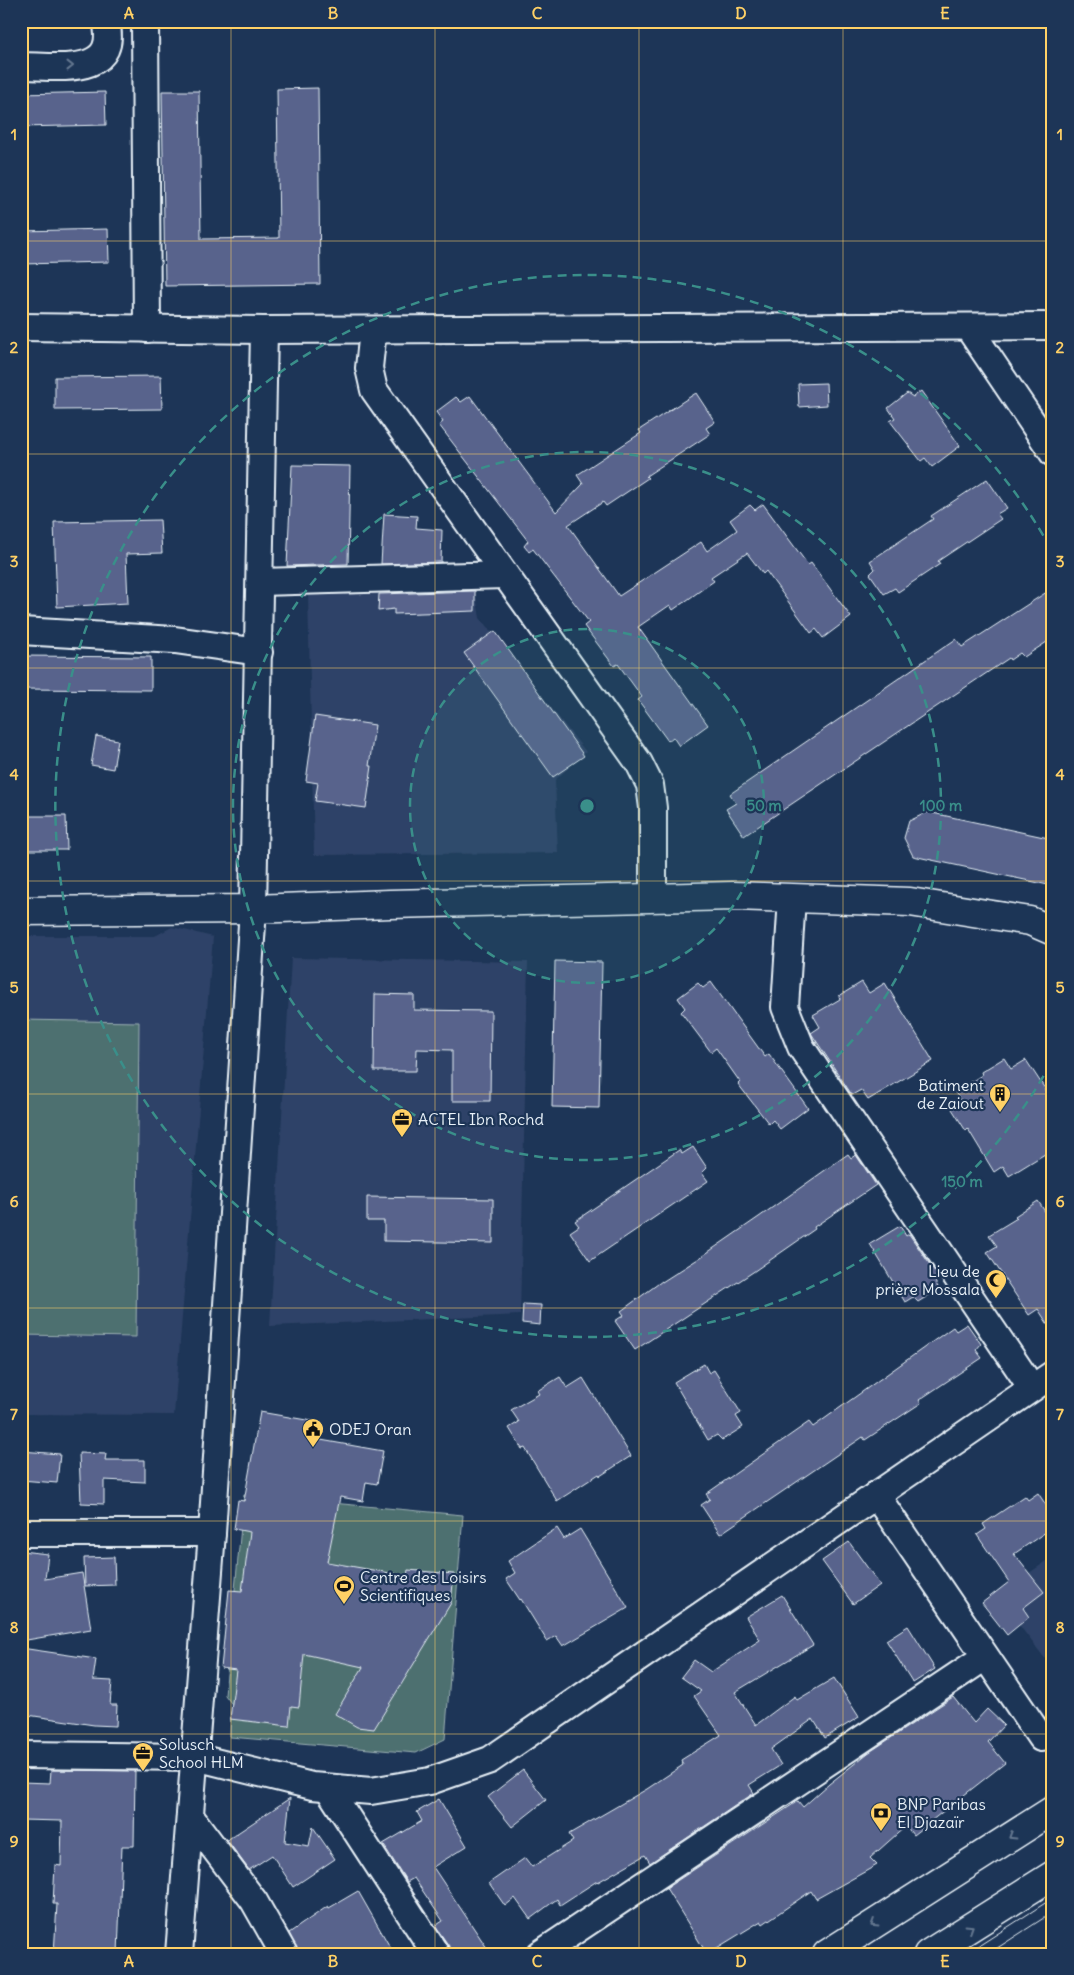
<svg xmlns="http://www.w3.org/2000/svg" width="1074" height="1975" font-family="Delius,sans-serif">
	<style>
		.built { fill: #2f4367 }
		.green { fill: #4e6f6f; stroke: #9bb0b4 }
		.building { fill: #58648c; stroke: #e8f1f8 }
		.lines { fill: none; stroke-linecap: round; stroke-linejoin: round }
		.minor-casing { stroke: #e8f1f8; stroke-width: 30 }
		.tertiary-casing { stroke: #e8f1f8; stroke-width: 31 }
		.trunk-casing { stroke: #e8f1f8; stroke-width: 31 }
		.minor { stroke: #1d3557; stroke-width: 26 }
		.tertiary { stroke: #1d3557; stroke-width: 28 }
		.trunk { stroke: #1d3557; stroke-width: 28 }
		.tram { stroke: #e8f1f8; stroke-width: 1 }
		.oneway { stroke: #64778f }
		.grid { fill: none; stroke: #ffd166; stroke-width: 1; stroke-opacity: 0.55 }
		.ring { fill: none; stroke: #3a8f8a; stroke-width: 2.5; stroke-dasharray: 9 6 }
		.labels { text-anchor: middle; stroke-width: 4.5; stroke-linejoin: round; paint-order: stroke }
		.poi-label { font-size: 16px; fill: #e8f1f8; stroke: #1d3557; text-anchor: start }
		.centre { fill: #3a8f8a; stroke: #1d3557; stroke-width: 2.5 }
		.ring-label { font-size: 15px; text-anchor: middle; font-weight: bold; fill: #3a8f8a; stroke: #1d3557; stroke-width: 4.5; stroke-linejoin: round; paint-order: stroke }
		.neatline { fill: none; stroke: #ffd166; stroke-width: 2 }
		.grid-label { font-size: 16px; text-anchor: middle; font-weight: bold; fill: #ffd166 }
	</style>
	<rect width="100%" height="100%" fill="#1d3557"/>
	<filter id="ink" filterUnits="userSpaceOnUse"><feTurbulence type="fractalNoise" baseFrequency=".02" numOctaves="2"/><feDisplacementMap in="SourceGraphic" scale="10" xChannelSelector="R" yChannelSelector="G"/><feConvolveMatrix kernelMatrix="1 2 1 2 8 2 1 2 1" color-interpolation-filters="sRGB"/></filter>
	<g filter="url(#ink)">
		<g class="built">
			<path d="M475,589L480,618L586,752L555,780L558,853L314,855L308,593Z"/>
			<path d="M172,927L213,937L174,1415L21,1414V936H155Z"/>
			<path d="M291,958L528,962L520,1315L270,1326Z"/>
			<path d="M1053,1557V1669L996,1595Z"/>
		</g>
		<g class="green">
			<path d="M21,1020L139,1022L136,1337L21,1335Z"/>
			<path d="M244,1495L463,1515L445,1739L416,1753L230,1737L231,1712L234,1707L225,1695Z"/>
		</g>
		<g class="building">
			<path d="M318,88L320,284L165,286L162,91H199L201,239L279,238L277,89Z"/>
			<path d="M105,92L106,125L21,127V94Z"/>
			<path d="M108,229L109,262L21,264V231Z"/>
			<path d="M161,376L162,409L55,410V377Z"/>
			<path d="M826,383L827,405L799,407L798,384Z"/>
			<path d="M921,391L960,446L932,467L925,458L921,461L890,421L895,418L888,408L907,393L913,397Z"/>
			<path d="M696,393L715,422L706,428L710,434L646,476L648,478L606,506L603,502L568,525L619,596L701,542L707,551L737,530L730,520L750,505L755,510L763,504L808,565L811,563L851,617L823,638L816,629L811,633L766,571L763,574L747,553L711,577L714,581L673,610L670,605L638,627L708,725L679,746L673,737L668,741L638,700L642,697L618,664L614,666L584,626L589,622L533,549L529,552L524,546L528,541L439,425L443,422L436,412L456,397L461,402L470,396L556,512L583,484L577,475L641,433L639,430Z"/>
			<path d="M292,465L350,466L348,564L287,566Z"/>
			<path d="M987,479L1007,508L997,514L1001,519L938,561L940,564L898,592L895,588L884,594L870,574L875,569L870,561L933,519L931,516Z"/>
			<path d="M384,514L417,516L416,528L442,530L441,562L381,564Z"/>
			<path d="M160,520L162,553L126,554L128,603L57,607L54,522Z"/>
			<path d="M1053,588V638L1024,657L1020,653L1010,660L1009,658L744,836L726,809L736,803L730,794L956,639L962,647Z"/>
			<path d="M475,591V611L394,614V609L378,611L379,594Z"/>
			<path d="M495,631L584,756L553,777L464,653Z"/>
			<path d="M21,656L151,657V690L21,689Z"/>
			<path d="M315,716L375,725L369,766H372L366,808L315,801L318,783L306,781Z"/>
			<path d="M96,736L118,740L113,769L91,765Z"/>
			<path d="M928,812L1053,839V886L913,856L904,838L909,821Z"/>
			<path d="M21,816H66L67,850H21Z"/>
			<path d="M555,961L602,962L599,1108L552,1107Z"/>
			<path d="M711,982L765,1057L769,1054L808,1108L780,1129L773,1120L769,1124L738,1084L740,1082L716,1048L711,1052L681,1012L685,1008L678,998L698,983L703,988Z"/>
			<path d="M862,982L869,993L885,983L933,1061L868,1100L861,1090L852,1095L811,1033L820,1027L813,1015L840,999L839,996Z"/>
			<path d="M375,994L414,995V1010L491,1011L490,1101H452V1050L417,1049L416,1071H374Z"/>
			<path d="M1004,1058L1011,1069L1026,1060L1053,1101V1149L1009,1176L1003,1166L994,1172L968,1129L966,1131L952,1109L962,1103L955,1092L982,1075L981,1072Z"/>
			<path d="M693,1147L707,1168L702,1173L708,1181L590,1261L570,1232L579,1226L575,1221L679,1150L682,1154Z"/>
			<path d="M848,1154L851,1158L856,1155L876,1185L814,1227L815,1229L753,1272L635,1350L615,1321L624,1315L621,1311L662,1281V1282L698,1259L759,1217Z"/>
			<path d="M367,1197L493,1199V1243L384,1241V1221H367Z"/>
			<path d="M1038,1201L1046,1213L1053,1208V1332L1038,1309L1029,1315L987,1252L997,1246L989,1235L1017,1218L1015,1216Z"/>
			<path d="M900,1226L906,1236L909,1234L937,1275L933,1278L939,1289L918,1302L913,1297L905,1302L870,1244Z"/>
			<path d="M523,1304L541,1305L540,1325L522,1323Z"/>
			<path d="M967,1324L981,1344L976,1350L982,1358L919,1400L921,1403L865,1440L863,1437L720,1534L701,1505L710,1499L706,1494L809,1422L813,1427L953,1327L956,1331Z"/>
			<path d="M704,1364L709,1373L714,1370L741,1413L736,1416L743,1427L722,1440L717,1435L708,1440L674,1382Z"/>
			<path d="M560,1377L567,1388L583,1378L631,1456L600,1476L599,1474L557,1501L525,1448L522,1449L509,1428L519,1422L511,1410L539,1394L537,1391Z"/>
			<path d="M260,1412L318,1422L315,1439L383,1451L377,1484L366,1482L363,1501L340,1497L327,1562L407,1576L408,1570L454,1574L451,1603L374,1729L357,1727L335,1714L363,1667L304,1654L299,1707L291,1706L289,1726L230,1719L236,1670L221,1668L229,1590L242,1591L250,1532L234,1529L238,1500L244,1501Z"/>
			<path d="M21,1451L60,1454L57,1483L21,1480Z"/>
			<path d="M79,1453L106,1454L105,1460H145V1482L104,1480V1504L81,1503Z"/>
			<path d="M1038,1493L1052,1514L1047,1519L1053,1527L1014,1554L1044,1592L1023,1608L1029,1617L1007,1635L982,1603L1009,1582L977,1535L986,1529L983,1524L1025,1496L1028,1500Z"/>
			<path d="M557,1528L564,1539L580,1529L628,1608L563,1646L556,1636L547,1641L521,1599L520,1600L506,1579L515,1573L508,1561Z"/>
			<path d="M849,1542L880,1585L853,1604L822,1561Z"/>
			<path d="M21,1551L48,1554L45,1579L82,1573L91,1629L21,1641Z"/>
			<path d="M114,1557L115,1585L85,1586L84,1558Z"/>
			<path d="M782,1595L813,1645L735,1692L756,1725L795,1696L797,1700L834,1678L859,1717L825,1738L813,1719L771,1749L781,1765L749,1785L754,1793L650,1863L645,1855L598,1882L597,1881L560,1905L557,1899L530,1919L515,1898L505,1906L489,1883L525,1858L532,1867L573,1841L569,1834L647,1789L683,1765L681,1760L721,1735L694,1696L701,1691L681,1677L694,1660L711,1672L760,1640L746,1617Z"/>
			<path d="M908,1626L935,1669L913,1683L886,1640Z"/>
			<path d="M21,1648L96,1659L93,1680L112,1681L110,1705H117L116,1726L94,1725L21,1714Z"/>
			<path d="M953,1697L974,1723L987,1709L1004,1725L988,1742L1005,1763L913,1835L906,1826L870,1858L877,1865L816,1899L811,1891L763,1924L761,1921L707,1954L666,1888L798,1801L803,1807L829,1784L868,1753Z"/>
			<path d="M51,1770L135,1771L134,1846H122L118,1954H54L57,1904H53L55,1865L61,1866L62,1821L21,1820V1782L50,1783Z"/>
			<path d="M523,1770L546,1800L512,1827L488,1797Z"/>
			<path d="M290,1798L285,1842L309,1846L313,1827L335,1859L293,1887L272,1855L249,1870L227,1840Z"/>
			<path d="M439,1799L467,1846L433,1867L491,1954H451L449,1946L435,1926L443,1921L414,1878L407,1882L383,1844L422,1821L417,1812Z"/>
			<path d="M358,1891L394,1954H299L289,1933L328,1906L329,1908Z"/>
		</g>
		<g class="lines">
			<g class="minor-casing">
				<g id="minor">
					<path d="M145,21L147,329"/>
					<path d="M21,66C57,66 120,78 106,21"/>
					<path d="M21,327L264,330L1053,326"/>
					<path d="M968,327L1053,453"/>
					<path d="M373,330L369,368L374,390L639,763L650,785L653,808V898"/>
					<path d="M260,582L505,575"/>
					<path d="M21,631L175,640L259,652"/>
					<path d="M792,898L785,1007L801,1047L1032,1388"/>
					<path d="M876,1495L1041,1738"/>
					<path d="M21,1533H212"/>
					<path d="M21,1755L195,1757L312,1786L371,1791L430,1781L490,1760L1053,1374"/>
					<path d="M328,1788L436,1954"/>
					<path d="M190,1816L254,1901L284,1954"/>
					<path d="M179,1954L212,1533L253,909L264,330"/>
					<path d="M540,1954L985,1657"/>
				</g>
			</g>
			<g class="tertiary-casing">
				<path id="tertiary" d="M21,911L253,909L390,904L734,896L910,902L1030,921L1053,931"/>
			</g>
			<g class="trunk-casing">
				<g id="trunk">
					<path d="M827,1954L1053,1810"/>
					<path d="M928,1954L1053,1875"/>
				</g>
			</g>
			<use href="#minor" class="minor"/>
			<use href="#tertiary" class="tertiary"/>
			<use href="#trunk" class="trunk"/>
			<g class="tram">
				<path d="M966,1954L1053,1898"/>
				<path d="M988,1954L1053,1912"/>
			</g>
		</g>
		<defs><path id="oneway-chevron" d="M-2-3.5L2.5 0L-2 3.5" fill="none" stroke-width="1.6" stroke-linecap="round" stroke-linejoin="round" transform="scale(1.25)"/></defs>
		<g class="oneway">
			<use href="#oneway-chevron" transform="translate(70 66)"/>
			<use href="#oneway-chevron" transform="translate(1012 1836) rotate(148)"/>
			<use href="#oneway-chevron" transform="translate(874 1924) rotate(148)"/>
			<use href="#oneway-chevron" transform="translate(970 1928) rotate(-32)"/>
		</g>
	</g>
	<path class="grid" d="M231,21V1954M435,21V1954M639,21V1954M843,21V1954M21,241H1053M21,454H1053M21,668H1053M21,881H1053M21,1094H1053M21,1308H1053M21,1521H1053M21,1734H1053"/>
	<circle cx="587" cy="806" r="177" fill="#3a8f8a" fill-opacity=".12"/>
	<g class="ring">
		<circle cx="587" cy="806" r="177"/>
		<circle cx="587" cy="806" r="354"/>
		<path d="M1051 1063A531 531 0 1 1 1051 549"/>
	</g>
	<defs>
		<g id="building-pin" transform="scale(1.125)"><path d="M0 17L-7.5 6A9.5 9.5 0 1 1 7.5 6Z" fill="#ffd166" stroke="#1d3557"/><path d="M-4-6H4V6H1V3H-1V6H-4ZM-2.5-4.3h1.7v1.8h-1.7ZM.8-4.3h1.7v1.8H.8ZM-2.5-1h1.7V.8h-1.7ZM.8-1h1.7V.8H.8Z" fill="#111"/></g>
		<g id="office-pin" transform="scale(1.125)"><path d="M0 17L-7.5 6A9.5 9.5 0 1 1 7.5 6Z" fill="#ffd166" stroke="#1d3557"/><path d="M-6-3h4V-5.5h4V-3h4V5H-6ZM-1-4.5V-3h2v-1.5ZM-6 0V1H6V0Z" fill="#111"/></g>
		<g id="mosque-pin" transform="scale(1.125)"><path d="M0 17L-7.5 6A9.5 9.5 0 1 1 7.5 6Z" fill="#ffd166" stroke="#1d3557"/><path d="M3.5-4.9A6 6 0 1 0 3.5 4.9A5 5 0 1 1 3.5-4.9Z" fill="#111"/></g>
		<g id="civic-pin" transform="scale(1.125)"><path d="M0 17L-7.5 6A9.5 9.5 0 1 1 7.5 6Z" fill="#ffd166" stroke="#1d3557"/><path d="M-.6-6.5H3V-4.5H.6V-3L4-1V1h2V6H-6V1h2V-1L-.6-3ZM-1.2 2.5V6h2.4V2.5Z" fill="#111"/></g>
		<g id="stadium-pin" transform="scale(1.125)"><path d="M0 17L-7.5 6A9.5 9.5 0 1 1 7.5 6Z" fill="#ffd166" stroke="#1d3557"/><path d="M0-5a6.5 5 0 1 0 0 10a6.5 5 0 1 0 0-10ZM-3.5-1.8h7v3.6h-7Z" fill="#111"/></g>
		<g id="bank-pin" transform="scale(1.125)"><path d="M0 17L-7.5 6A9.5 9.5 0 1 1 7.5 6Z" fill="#ffd166" stroke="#1d3557"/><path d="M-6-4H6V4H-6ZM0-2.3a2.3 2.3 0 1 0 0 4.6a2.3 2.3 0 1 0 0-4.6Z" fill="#111"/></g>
	</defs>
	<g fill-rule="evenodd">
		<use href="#building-pin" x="1000" y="1094"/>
		<use href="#office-pin" x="402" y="1119"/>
		<use href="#mosque-pin" x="996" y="1280"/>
		<use href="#civic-pin" x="313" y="1429"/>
		<use href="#stadium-pin" x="344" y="1586"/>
		<use href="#office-pin" x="143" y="1753"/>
		<use href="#bank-pin" x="881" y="1813"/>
	</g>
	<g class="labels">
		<g class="poi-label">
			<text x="984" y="1091" text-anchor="end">Batiment<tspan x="984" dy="18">de Zaiout</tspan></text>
			<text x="418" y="1125">ACTEL Ibn Rochd</text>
			<text x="980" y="1277" text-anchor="end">Lieu de<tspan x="980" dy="18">prière Mossala</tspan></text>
			<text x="329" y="1435">ODEJ Oran</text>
			<text x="360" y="1583">Centre des Loisirs<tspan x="360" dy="18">Scientifiques</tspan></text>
			<text x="159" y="1750">Solusch<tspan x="159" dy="18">School HLM</tspan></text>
			<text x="897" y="1810">BNP Paribas<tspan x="897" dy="18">El Djazaïr</tspan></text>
		</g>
	</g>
	<circle cx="587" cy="806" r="8" class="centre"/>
	<g class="ring-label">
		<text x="764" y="811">50 m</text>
		<text x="941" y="811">100 m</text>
		<text x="962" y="1187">150 m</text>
	</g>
	<rect width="1074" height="1975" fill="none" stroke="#1d3557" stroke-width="55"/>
	<rect x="28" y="28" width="1018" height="1920" class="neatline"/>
	<g class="grid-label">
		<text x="129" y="19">A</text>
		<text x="333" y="19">B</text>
		<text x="537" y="19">C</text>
		<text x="741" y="19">D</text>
		<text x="945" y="19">E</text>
		<text x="14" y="140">1</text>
		<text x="1060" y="140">1</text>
		<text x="14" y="353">2</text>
		<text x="1060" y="353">2</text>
		<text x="14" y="567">3</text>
		<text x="1060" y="567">3</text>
		<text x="14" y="780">4</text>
		<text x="1060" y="780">4</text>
		<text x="14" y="993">5</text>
		<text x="1060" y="993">5</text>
		<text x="14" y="1207">6</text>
		<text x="1060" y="1207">6</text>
		<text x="14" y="1420">7</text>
		<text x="1060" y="1420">7</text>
		<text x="14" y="1633">8</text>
		<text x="1060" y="1633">8</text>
		<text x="14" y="1847">9</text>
		<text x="1060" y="1847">9</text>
		<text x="129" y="1967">A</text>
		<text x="333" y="1967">B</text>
		<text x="537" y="1967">C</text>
		<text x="741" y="1967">D</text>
		<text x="945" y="1967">E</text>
	</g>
</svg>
